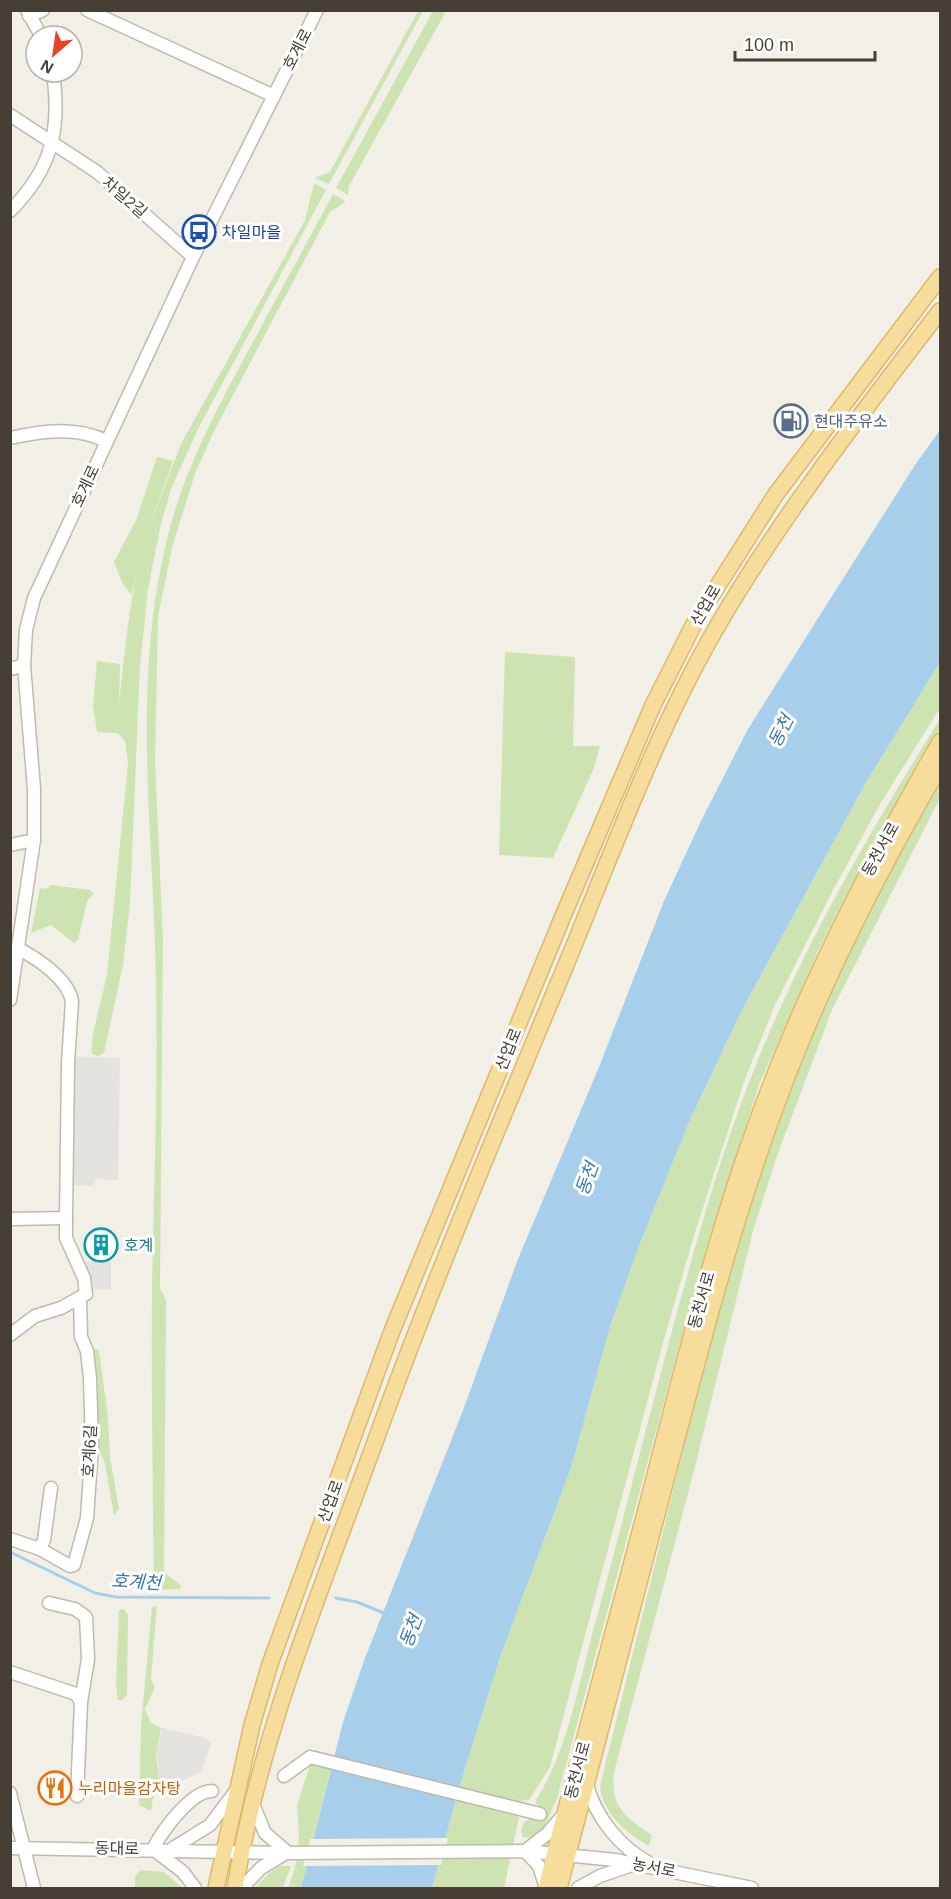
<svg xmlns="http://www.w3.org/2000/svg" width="951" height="1899" font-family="Arial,'Noto Sans KR',sans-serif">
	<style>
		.green { fill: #cde4b2 }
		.parking { fill: #e4e2df }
		.water { fill: #a7cfeb }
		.pier { fill: #f2efe7 }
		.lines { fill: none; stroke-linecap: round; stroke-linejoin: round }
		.stream { stroke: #a7cfeb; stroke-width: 3 }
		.minor-casing { stroke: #c0b9ad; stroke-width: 15 }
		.major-casing { stroke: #dbba6c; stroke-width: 18 }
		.minor { stroke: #fff; stroke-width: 12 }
		.major { stroke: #f7dd9b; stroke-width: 15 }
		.labels { text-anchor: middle; stroke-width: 6; stroke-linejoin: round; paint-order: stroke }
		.street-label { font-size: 16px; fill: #453f36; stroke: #fff }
		.transit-label { font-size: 16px; fill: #164399; stroke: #fff; text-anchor: start }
		.service-label { font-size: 16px; fill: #4e5e75; stroke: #fff; text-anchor: start }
		.culture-label { font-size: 16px; fill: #0d838f; stroke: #fff; text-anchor: start }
		.food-label { font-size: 16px; fill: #c56008; stroke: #fff; text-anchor: start }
		.water-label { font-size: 18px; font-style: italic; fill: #3779a9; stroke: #fff }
	</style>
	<rect width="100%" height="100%" fill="#f2efe7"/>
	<g class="green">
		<path d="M418,11H423L329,184L314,178L330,172Z"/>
		<path d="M433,11H446L349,186L348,195L336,188Z"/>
		<path d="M314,183L326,190L198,429L171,489L161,524L148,589L140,666L130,903L123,965L104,1053L98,1056L92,1054C89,1040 104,992 107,974L128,763L125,741L118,733L97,732L93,706L97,661L120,664L119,703C123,668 126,633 132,598C141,545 162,492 182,442L305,220Z"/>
		<path d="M333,194L345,201L344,203L330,212L214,431L195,474L173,544L158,616L155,762L163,939L160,1288L166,1300L164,1570L169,1577L181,1585L180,1589L154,1590C153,1489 151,1388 152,1287C154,1186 158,1085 156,984C154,828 129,678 171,524C189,459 222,399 254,340C280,291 307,243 333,194Z"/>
		<path d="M157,457L173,461L155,511L131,595L122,582L114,562L137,518Z"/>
		<path d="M505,652L575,657L573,746H600L594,768L553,858L499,855Z"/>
		<path d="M940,662V708L879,806L832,892L775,1005L745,1079L696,1229L664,1339L550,1767L529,1800L512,1802L509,1812L519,1817L504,1888H432L459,1788L500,1657L571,1468L611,1323L641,1241L689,1122L742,1010L864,786Z"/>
		<path d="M940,719V731L844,899L818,951L759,1085L711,1233L680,1342L557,1798L544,1829L533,1838L523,1837L521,1831L524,1822L531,1818L538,1821L543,1819V1812L536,1803V1800C567,1751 577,1691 592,1635C619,1537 643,1439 669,1342C693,1254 717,1164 750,1080C799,953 868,834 940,719Z"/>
		<path d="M940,781V798L832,1010L777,1156L753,1231L694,1471L614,1772C610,1807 625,1817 652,1835L649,1846C626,1833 603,1814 600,1786L708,1350L755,1188L811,1038L841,968L869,910Z"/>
		<path d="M51,885L90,890L94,894L87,901L78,940L74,943L51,925L31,933L40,888L46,889Z"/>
		<path d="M93,1348L99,1351L108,1416L110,1458L119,1509L114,1515L105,1464L98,1447L90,1351Z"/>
		<path d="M157,1606L151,1679L155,1687L145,1709L151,1723L161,1728L156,1757L160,1787L154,1791L151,1811L139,1805L141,1725L152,1607Z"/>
		<path d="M124,1609L128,1615L127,1694L123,1700H118L116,1685L119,1610Z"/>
		<path d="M315,1750L334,1755L301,1888H288L295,1868L299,1838L297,1805Z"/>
		<path d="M280,1866H291L283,1888H255L269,1873Z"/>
		<path d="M140,1870L164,1872L183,1888H135V1877Z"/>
	</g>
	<g class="parking">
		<path d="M72,1057L120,1058L118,1180L96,1179L94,1186L71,1185Z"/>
		<path d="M86,1262H111V1290L94,1289Z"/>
		<path d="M162,1728L206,1738L211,1745L201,1771L173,1786L161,1787L158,1774L157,1757Z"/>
	</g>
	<path class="water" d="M940,430V662L864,786L742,1010L689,1122L641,1241L611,1323L571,1468L500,1657L459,1788L432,1888H301L343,1722L365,1658L462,1413L518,1259L599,1067L664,901L701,821L748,729L915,465Z"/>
	<path class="pier" d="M448,1838L441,1865L303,1866L310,1839Z"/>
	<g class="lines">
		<g class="stream">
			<path d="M10,1552L95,1593L116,1597L269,1598"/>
			<path d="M336,1598L357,1602L386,1614"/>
		</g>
		<g class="minor-casing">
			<g id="minor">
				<path d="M27,10L41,36"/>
				<path d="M87,10L274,96"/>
				<path d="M29,16L43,10"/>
				<path d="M10,115L97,172L193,257"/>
				<path d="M10,211C52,169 61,130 53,72"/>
				<path d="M10,438C42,431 76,426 106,441"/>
				<path d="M10,669L24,665"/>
				<path d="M10,845L34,840"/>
				<path d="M10,1000L34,840V789L24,665L26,630L34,598L193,257L317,10"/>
				<path d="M10,1219L66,1218L68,1063L72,1001C68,979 38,959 19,949"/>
				<path d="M10,1335L35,1316L61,1308L86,1294L84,1278L66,1238V1218"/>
				<path d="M10,1539L40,1549L70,1566L74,1565L87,1518L92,1445L90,1378L87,1351L81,1337L80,1299"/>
				<path d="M40,1549L44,1540L51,1488"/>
				<path d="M49,1603L75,1609L86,1617L88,1659L81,1702"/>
				<path d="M10,1672L76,1694L81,1702L77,1796"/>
				<path d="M284,1776L310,1757L540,1814"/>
				<path d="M587,1785C596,1818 620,1847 649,1863"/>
				<path d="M10,1793L34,1888"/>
				<path d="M253,1804L265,1833L287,1852"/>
				<path d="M10,1848L288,1853L525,1851L615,1860L752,1888"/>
				<path d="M173,1848L210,1825L235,1792"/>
				<path d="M525,1851L547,1834L563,1815"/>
				<path d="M525,1851L539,1866L546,1888"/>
				<path d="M195,1888L183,1872L153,1849C162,1831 191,1791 212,1791"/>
				<path d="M242,1888L261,1868L284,1854"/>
				<path d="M578,1888L600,1876L632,1865"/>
			</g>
		</g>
		<g class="major-casing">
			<g id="major">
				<path d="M216,1888L252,1725L270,1664L392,1331L563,916L653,705L696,620L776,494L940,277"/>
				<path d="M235,1888C261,1729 325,1581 379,1431C437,1272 503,1116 568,960C614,848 657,730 718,625C783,514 862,413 940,311"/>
				<path d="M546,1888C578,1758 615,1628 649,1498C685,1360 718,1221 770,1087C816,967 876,854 940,742"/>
				<path d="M559,1888C593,1757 628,1626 662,1495C698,1360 731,1224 781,1093C823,979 879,871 940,766"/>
			</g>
		</g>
		<use href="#minor" class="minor"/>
		<use href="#major" class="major"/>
	</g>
	<defs>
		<g id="bus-ring" transform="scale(1.725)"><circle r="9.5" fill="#fff" stroke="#1a4fb4" stroke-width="1.5"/><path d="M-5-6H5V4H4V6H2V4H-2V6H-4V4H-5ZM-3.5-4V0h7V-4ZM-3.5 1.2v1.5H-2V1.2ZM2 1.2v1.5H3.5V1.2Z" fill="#1a4fb4"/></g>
		<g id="fuel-ring" transform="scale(1.725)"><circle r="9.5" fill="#fff" stroke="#5c6f8a" stroke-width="1.5"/><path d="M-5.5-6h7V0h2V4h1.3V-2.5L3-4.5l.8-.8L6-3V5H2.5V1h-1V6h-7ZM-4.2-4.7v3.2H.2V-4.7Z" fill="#5c6f8a"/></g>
		<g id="building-ring" transform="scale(1.725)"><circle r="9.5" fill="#fff" stroke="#0f9aa8" stroke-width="1.5"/><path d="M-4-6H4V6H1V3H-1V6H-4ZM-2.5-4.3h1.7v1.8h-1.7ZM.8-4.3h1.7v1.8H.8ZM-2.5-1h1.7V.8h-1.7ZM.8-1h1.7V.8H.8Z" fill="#0f9aa8"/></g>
		<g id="restaurant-ring" transform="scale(1.725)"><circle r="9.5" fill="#fff" stroke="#e8710a" stroke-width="1.5"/><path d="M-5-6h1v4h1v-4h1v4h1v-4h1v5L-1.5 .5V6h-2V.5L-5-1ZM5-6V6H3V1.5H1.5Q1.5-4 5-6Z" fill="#e8710a"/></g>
	</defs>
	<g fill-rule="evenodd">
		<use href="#bus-ring" x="199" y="232"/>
		<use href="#fuel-ring" x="791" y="421"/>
		<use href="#building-ring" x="101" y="1245"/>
		<use href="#restaurant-ring" x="55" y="1788"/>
	</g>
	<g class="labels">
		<g class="street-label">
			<text transform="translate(297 49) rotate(-63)" y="6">호계로</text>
			<text transform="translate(125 197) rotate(41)" y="6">차일2길</text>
			<text transform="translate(85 486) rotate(-65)" y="6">호계로</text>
			<text transform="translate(705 605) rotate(-60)" y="6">산업로</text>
			<text transform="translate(880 849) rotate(-61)" y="6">동천서로</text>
			<text transform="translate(508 1049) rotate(-68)" y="6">산업로</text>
			<text transform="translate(701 1300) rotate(-74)" y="6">동천서로</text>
			<text transform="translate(89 1451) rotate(-87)" y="6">호계6길</text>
			<text transform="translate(330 1501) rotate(-70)" y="6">산업로</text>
			<text transform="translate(577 1770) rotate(-75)" y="6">동천서로</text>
			<text transform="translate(117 1848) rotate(1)" y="6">동대로</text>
			<text transform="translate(654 1867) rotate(11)" y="6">농서로</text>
		</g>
		<g class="transit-label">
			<text x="222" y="238">차일마을</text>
		</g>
		<g class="service-label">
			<text x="814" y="427">현대주유소</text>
		</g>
		<g class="culture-label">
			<text x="124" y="1251">호계</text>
		</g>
		<g class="food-label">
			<text x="78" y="1794">누리마을감자탕</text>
		</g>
		<g class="water-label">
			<text transform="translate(781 731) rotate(-63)" y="6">동천</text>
			<text transform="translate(587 1179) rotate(-70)" y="6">동천</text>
			<text transform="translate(136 1582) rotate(3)" y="6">호계천</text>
			<text transform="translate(411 1631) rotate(-69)" y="6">동천</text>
		</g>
	</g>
	<rect width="951" height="1899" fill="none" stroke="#453f36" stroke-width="24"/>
	<g transform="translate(54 54) rotate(209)"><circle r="28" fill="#ffffff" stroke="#b5b2af" stroke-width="1.5"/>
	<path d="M0-4.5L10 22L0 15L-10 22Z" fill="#ea4426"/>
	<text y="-9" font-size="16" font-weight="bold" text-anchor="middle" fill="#453f36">N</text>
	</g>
	<path d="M735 51v9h140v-9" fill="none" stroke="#453f36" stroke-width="3"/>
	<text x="744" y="51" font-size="18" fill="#453f36" stroke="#ffffff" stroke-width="4.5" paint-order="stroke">100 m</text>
</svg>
